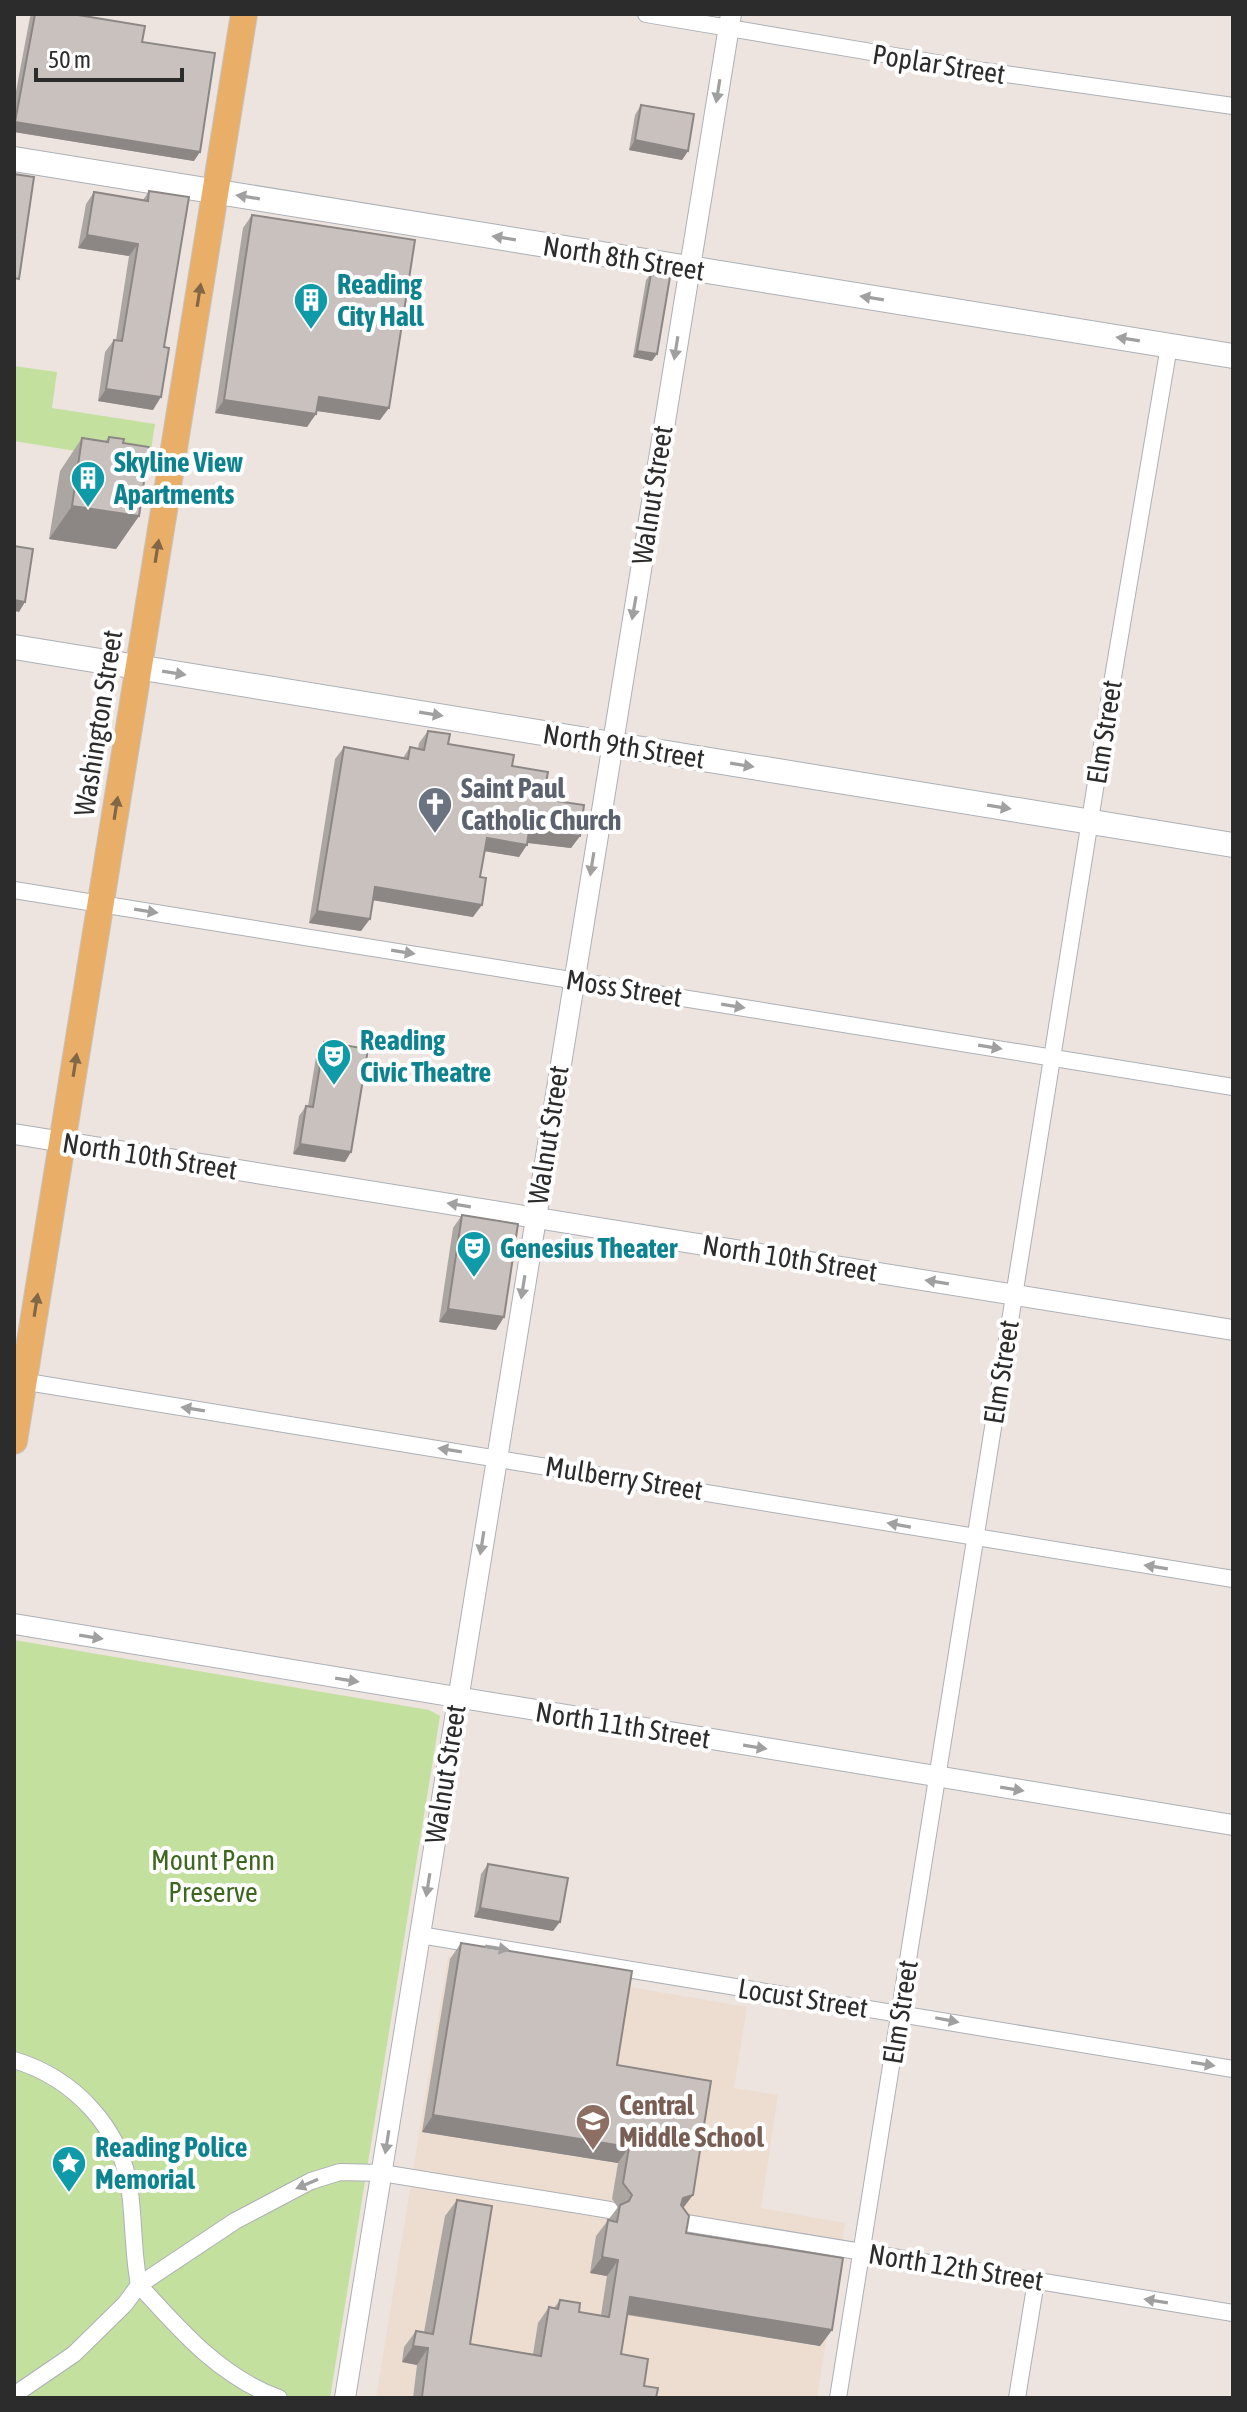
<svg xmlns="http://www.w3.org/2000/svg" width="1247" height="2412" font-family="'Asap Condensed',sans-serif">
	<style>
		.education { fill: #edddd0 }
		.green { fill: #c3e09f }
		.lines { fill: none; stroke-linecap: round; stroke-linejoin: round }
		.minor-casing { stroke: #acb0b7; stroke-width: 18 }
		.tertiary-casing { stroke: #acb0b7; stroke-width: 22 }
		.secondary-casing { stroke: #acb0b7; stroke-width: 26 }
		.primary-casing { stroke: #c4c4c4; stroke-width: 28 }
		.minor { stroke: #fff; stroke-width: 16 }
		.tertiary { stroke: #fff; stroke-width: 20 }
		.secondary { stroke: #fff; stroke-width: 24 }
		.primary { stroke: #e9af68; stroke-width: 26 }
		.wall { fill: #aca6a3 }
		.shaded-wall { fill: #8c8785 }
		.building { fill: #c8c1be; stroke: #8c8785; stroke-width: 2 }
		.oneway { fill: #a0a0a0 }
		.oneway2 { fill: #816747 }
		.labels { text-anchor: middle; stroke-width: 8; stroke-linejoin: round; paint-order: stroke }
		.street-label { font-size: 28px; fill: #2c2c2c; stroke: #fff }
		.culture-label { font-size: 28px; font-weight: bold; fill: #0d838f; stroke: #fff; text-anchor: start }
		.worship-label { font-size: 28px; font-weight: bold; fill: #5b616d; stroke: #fff; text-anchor: start }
		.park-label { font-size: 28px; fill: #3d661f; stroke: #fff }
		.education-label { font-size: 28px; font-weight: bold; fill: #785e54; stroke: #fff; text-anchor: start }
	</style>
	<rect width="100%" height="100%" fill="#ede4df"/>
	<path class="education" d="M448,1956L747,2007L734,2088L778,2095L761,2208L845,2223L817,2398H376Z"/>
	<g class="green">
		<path d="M14,366L57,372L52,408L155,424L149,463L14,441Z"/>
		<path d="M14,1640L429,1710L440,1716L330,2398H14Z"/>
	</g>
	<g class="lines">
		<g class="minor-casing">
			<g id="minor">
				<path d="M646,14L984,71L1233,106"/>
				<path d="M14,890L1233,1087"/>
				<path d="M15,1380L1233,1579"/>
				<path d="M420,1935L1233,2069"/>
				<path d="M14,2060C74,2078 122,2128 130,2192C134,2223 133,2254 139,2285"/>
				<path d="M680,2222L1233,2313"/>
				<path d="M139,2285C180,2330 220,2377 279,2398"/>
				<path d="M14,2395L74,2354L125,2304L139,2285L235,2221L311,2181L340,2172L382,2173L610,2210"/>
				<path d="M838,2398L1110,695L1169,346"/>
				<path d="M1017,2398L1036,2281"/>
			</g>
		</g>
		<g class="tertiary-casing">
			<g id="tertiary">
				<path d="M14,1134L1233,1330"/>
				<path d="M14,1624L1233,1825"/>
				<path d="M345,2398L731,14"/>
			</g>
		</g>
		<g class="secondary-casing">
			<g id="secondary">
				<path d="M14,159L1233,356"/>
				<path d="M14,647L1233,845"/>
			</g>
		</g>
		<g class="primary-casing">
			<path id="primary" d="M14,1441L244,14"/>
		</g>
		<use href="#minor" class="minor"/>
		<use href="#tertiary" class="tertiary"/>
		<use href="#secondary" class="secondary"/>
		<use href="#primary" class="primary"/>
	</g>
	<g class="wall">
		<path d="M32,14H72L142,42L194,161L14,132V102L30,17Z"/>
		<path d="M641,105L688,151L682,160L629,150L635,115Z"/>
		<path d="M149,191L153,410L98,401L105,352L114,340H116L129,256L78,248L86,204L94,192L143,200Z"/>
		<path d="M252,215L380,420L317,411L307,427L215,413L243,228Z"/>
		<path d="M651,274L652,361L633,357L646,280Z"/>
		<path d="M109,437L123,443L139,516L116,549L49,539L60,471L82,438L105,442Z"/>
		<path d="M428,731L448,744L512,766L580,836L571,848L527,843L519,857L485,851L473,917L373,900L361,931L309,923L335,759L344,747L403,758L410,747L418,749L419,743Z"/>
		<path d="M324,1042L345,1162L293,1154L299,1116L306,1106H308L317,1051Z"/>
		<path d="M462,1215L496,1330L439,1322L453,1228Z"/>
		<path d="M488,1864L553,1931L474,1917L481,1874Z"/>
		<path d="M461,1943L617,2065L683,2208L686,2233L832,2330L820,2346L627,2315L621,2354L644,2386L656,2398H413L417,2365L402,2362L404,2347L416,2331L424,2332L445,2216L457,2200L470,2344L533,2354L538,2323L549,2307L554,2308L560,2300L579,2312L601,2315L607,2276L590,2273L596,2236L618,2207L612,2199L618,2163L422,2132L450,1959Z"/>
	</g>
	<g class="shaded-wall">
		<path d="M15,122L200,152L194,161L14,132Z"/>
		<path d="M635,140L688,151L682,160L629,150Z"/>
		<path d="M87,235L138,244L129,256L78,248Z"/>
		<path d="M637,351L657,354L652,361L633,357Z"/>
		<path d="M106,389L161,397L153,410L98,401Z"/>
		<path d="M319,397L389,408L380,420L310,410Z"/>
		<path d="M224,400L316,414L307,427L215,413Z"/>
		<path d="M72,506L139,516L116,549L49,539Z"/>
		<path d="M14,600L25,602L19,612L14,611Z"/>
		<path d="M529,830L580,836L571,848L521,842Z"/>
		<path d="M487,838L527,845L519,857L478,850Z"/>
		<path d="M375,887L482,905L473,917L366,899Z"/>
		<path d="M317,911L370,919L361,931L309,923Z"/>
		<path d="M300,1144L351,1152L345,1162L293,1154Z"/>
		<path d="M448,1309L504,1317L496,1330L439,1322Z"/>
		<path d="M480,1908L560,1922L553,1931L474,1917Z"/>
		<path d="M433,2115L629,2147L618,2163L422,2132Z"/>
		<path d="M693,2195L681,2211L672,2214L683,2198Z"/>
		<path d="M602,2257L618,2260L607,2276L590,2273Z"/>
		<path d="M630,2297L832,2330L820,2346L619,2313Z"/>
		<path d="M413,2346L428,2348L417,2365L402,2362Z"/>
	</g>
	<g class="building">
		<path d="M35,14H72L145,26L142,42L215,53L200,152L15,122Z"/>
		<path d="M641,105L694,114L688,151L635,140Z"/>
		<path d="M14,174L34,177L19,279L14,278Z"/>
		<path d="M149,191L189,197L164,347L169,348L161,397L106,389L114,340L122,341L138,244L87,235L94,192L148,201Z"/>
		<path d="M252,215L415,240L389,408L319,397L316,414L224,400Z"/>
		<path d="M651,274L670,277L657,354L637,351Z"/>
		<path d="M109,437L124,439L123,443L149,447L139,516L72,506L82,438L108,442Z"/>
		<path d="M14,546L33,549L25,602L14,600Z"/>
		<path d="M428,731L450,734L448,744L514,755L512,766L548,772L543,799L584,805L580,836L529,830L527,845L487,838L480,877L486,878L482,905L375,887L370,919L317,911L344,747L408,759L410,747L424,750Z"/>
		<path d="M324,1042L368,1049L351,1152L300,1144L306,1106L313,1107Z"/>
		<path d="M462,1215L518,1224L504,1317L448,1309Z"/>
		<path d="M488,1864L568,1878L560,1922L480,1908Z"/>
		<path d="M461,1943L632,1971L617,2065L711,2081L693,2195L683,2198L681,2205L689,2216L686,2233L843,2258L832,2330L630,2297L621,2354L648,2359L644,2386L658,2388L656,2398L422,2397L428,2348L413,2346L416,2331L433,2334L457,2200L492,2206L470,2344L541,2356L549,2307L558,2309L560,2300L580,2303L579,2312L609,2317L618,2260L602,2257L608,2220L617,2222L620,2205L629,2201L632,2195L623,2183L629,2147L433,2115Z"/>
	</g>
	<defs><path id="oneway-solid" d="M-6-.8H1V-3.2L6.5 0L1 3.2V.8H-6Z" transform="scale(2)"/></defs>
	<g class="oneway">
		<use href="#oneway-solid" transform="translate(718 91) rotate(99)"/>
		<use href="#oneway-solid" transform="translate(248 197) rotate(-171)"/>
		<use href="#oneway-solid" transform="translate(504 238) rotate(-171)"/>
		<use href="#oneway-solid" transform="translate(872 298) rotate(-171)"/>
		<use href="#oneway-solid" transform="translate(1128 339) rotate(-171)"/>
		<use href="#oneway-solid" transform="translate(676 348) rotate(99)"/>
		<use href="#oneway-solid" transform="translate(634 608) rotate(100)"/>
		<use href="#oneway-solid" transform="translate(174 673) rotate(9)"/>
		<use href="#oneway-solid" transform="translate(431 714) rotate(9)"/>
		<use href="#oneway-solid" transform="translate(742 765) rotate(9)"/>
		<use href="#oneway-solid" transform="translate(999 807) rotate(9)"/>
		<use href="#oneway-solid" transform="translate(592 864) rotate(99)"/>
		<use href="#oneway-solid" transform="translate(146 911) rotate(9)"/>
		<use href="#oneway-solid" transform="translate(403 952) rotate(9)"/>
		<use href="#oneway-solid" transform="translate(733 1006) rotate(9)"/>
		<use href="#oneway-solid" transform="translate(990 1047) rotate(9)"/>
		<use href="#oneway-solid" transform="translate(459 1205) rotate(-171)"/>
		<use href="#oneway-solid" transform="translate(937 1282) rotate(-171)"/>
		<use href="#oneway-solid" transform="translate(523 1287) rotate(99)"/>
		<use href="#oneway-solid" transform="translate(193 1409) rotate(-171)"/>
		<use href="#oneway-solid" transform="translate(450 1450) rotate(-171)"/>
		<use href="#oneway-solid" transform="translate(899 1525) rotate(-170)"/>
		<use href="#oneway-solid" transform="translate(482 1543) rotate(99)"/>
		<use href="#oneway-solid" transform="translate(1156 1567) rotate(-171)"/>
		<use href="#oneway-solid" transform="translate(91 1637) rotate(9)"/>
		<use href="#oneway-solid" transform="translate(347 1680) rotate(9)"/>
		<use href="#oneway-solid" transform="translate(755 1747) rotate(9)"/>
		<use href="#oneway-solid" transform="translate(1012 1789) rotate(9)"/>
		<use href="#oneway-solid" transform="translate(428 1885) rotate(99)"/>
		<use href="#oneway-solid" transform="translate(497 1948) rotate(9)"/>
		<use href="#oneway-solid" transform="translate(947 2020) rotate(11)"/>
		<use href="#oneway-solid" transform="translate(1203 2064) rotate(9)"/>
		<use href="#oneway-solid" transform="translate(387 2142) rotate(99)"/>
		<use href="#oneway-solid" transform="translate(307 2184) rotate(157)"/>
		<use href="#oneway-solid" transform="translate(1156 2301) rotate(-171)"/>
	</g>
	<g class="oneway2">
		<use href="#oneway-solid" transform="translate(199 295) rotate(-81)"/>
		<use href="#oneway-solid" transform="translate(157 551) rotate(-81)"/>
		<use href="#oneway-solid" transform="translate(116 808) rotate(-81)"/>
		<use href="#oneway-solid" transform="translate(75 1065) rotate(-81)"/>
		<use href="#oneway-solid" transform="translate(36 1305) rotate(-81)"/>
	</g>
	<defs>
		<g id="building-pin" transform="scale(1.8)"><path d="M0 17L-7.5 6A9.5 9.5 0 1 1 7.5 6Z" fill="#0f9aa8" stroke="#fff"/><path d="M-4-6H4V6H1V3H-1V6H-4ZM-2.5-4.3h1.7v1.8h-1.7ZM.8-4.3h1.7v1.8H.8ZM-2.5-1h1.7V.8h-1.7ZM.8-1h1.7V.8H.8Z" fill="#fff"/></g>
		<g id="church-pin" transform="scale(1.8)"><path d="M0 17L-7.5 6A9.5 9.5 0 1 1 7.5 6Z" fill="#6b7280" stroke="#fff"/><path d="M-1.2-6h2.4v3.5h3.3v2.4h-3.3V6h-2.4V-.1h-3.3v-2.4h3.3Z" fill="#fff"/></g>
		<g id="theatre-pin" transform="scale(1.8)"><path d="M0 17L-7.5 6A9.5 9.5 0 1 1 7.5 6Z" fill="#0f9aa8" stroke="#fff"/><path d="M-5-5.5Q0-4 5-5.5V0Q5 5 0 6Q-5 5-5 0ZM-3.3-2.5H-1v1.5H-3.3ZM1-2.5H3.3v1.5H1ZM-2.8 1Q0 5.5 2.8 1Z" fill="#fff"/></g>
		<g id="school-pin" transform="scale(1.8)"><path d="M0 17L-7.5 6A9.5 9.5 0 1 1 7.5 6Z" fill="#8d6e63" stroke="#fff"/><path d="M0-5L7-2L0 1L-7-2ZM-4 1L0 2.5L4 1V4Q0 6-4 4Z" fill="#fff"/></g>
		<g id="sight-pin" transform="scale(1.8)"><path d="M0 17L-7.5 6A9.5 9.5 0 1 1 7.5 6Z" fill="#0f9aa8" stroke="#fff"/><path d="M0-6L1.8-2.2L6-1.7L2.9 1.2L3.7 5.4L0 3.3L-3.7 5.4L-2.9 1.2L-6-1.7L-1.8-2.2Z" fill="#fff"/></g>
	</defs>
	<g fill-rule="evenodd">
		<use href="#building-pin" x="311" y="300"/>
		<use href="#building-pin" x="88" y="478"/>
		<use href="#church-pin" x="435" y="804"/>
		<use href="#theatre-pin" x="334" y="1056"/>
		<use href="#theatre-pin" x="474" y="1248"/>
		<use href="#school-pin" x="593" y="2121"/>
		<use href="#sight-pin" x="69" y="2163"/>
	</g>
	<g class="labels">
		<g class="street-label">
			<text transform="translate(939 64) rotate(9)" y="10">Poplar Street</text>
			<text transform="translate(624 258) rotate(9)" y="10">North 8th Street</text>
			<text transform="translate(652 495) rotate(-81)" y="10">Walnut Street</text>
			<text transform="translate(98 723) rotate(-81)" y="10">Washington Street</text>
			<text transform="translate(1104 732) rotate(-81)" y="10">Elm Street</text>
			<text transform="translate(624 746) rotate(9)" y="10">North 9th Street</text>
			<text transform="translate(624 988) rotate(9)" y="10">Moss Street</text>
			<text transform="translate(548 1135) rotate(-81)" y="10">Walnut Street</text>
			<text transform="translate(150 1156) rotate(9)" y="10">North 10th Street</text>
			<text transform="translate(790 1258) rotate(9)" y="10">North 10th Street</text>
			<text transform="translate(1001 1372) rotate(-81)" y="10">Elm Street</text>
			<text transform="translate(624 1478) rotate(9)" y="10">Mulberry Street</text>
			<text transform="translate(623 1725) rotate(9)" y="10">North 11th Street</text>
			<text transform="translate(445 1774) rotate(-81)" y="10">Walnut Street</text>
			<text transform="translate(803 1998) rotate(9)" y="10">Locust Street</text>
			<text transform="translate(900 2012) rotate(-81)" y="10">Elm Street</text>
			<text transform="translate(956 2267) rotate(9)" y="10">North 12th Street</text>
		</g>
		<g class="culture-label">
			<text x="337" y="294">Reading<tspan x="337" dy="32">City Hall</tspan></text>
			<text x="114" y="472">Skyline View<tspan x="114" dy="32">Apartments</tspan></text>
			<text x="360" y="1050">Reading<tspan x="360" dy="32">Civic Theatre</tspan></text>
			<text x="500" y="1258">Genesius Theater</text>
			<text x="95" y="2157">Reading Police<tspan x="95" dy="32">Memorial</tspan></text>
		</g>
		<g class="worship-label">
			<text x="461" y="798">Saint Paul<tspan x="461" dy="32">Catholic Church</tspan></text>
		</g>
		<g class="park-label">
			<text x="213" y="1870">Mount Penn<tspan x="213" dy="32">Preserve</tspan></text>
		</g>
		<g class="education-label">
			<text x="619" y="2115">Central<tspan x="619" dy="32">Middle School</tspan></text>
		</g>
	</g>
	<rect width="1247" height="2412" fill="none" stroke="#2c2c2c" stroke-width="32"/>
	<path d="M36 68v12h146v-12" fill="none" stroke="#2c2c2c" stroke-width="4"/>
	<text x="48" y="68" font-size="24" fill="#2c2c2c" stroke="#ffffff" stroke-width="6" paint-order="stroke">50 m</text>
</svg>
